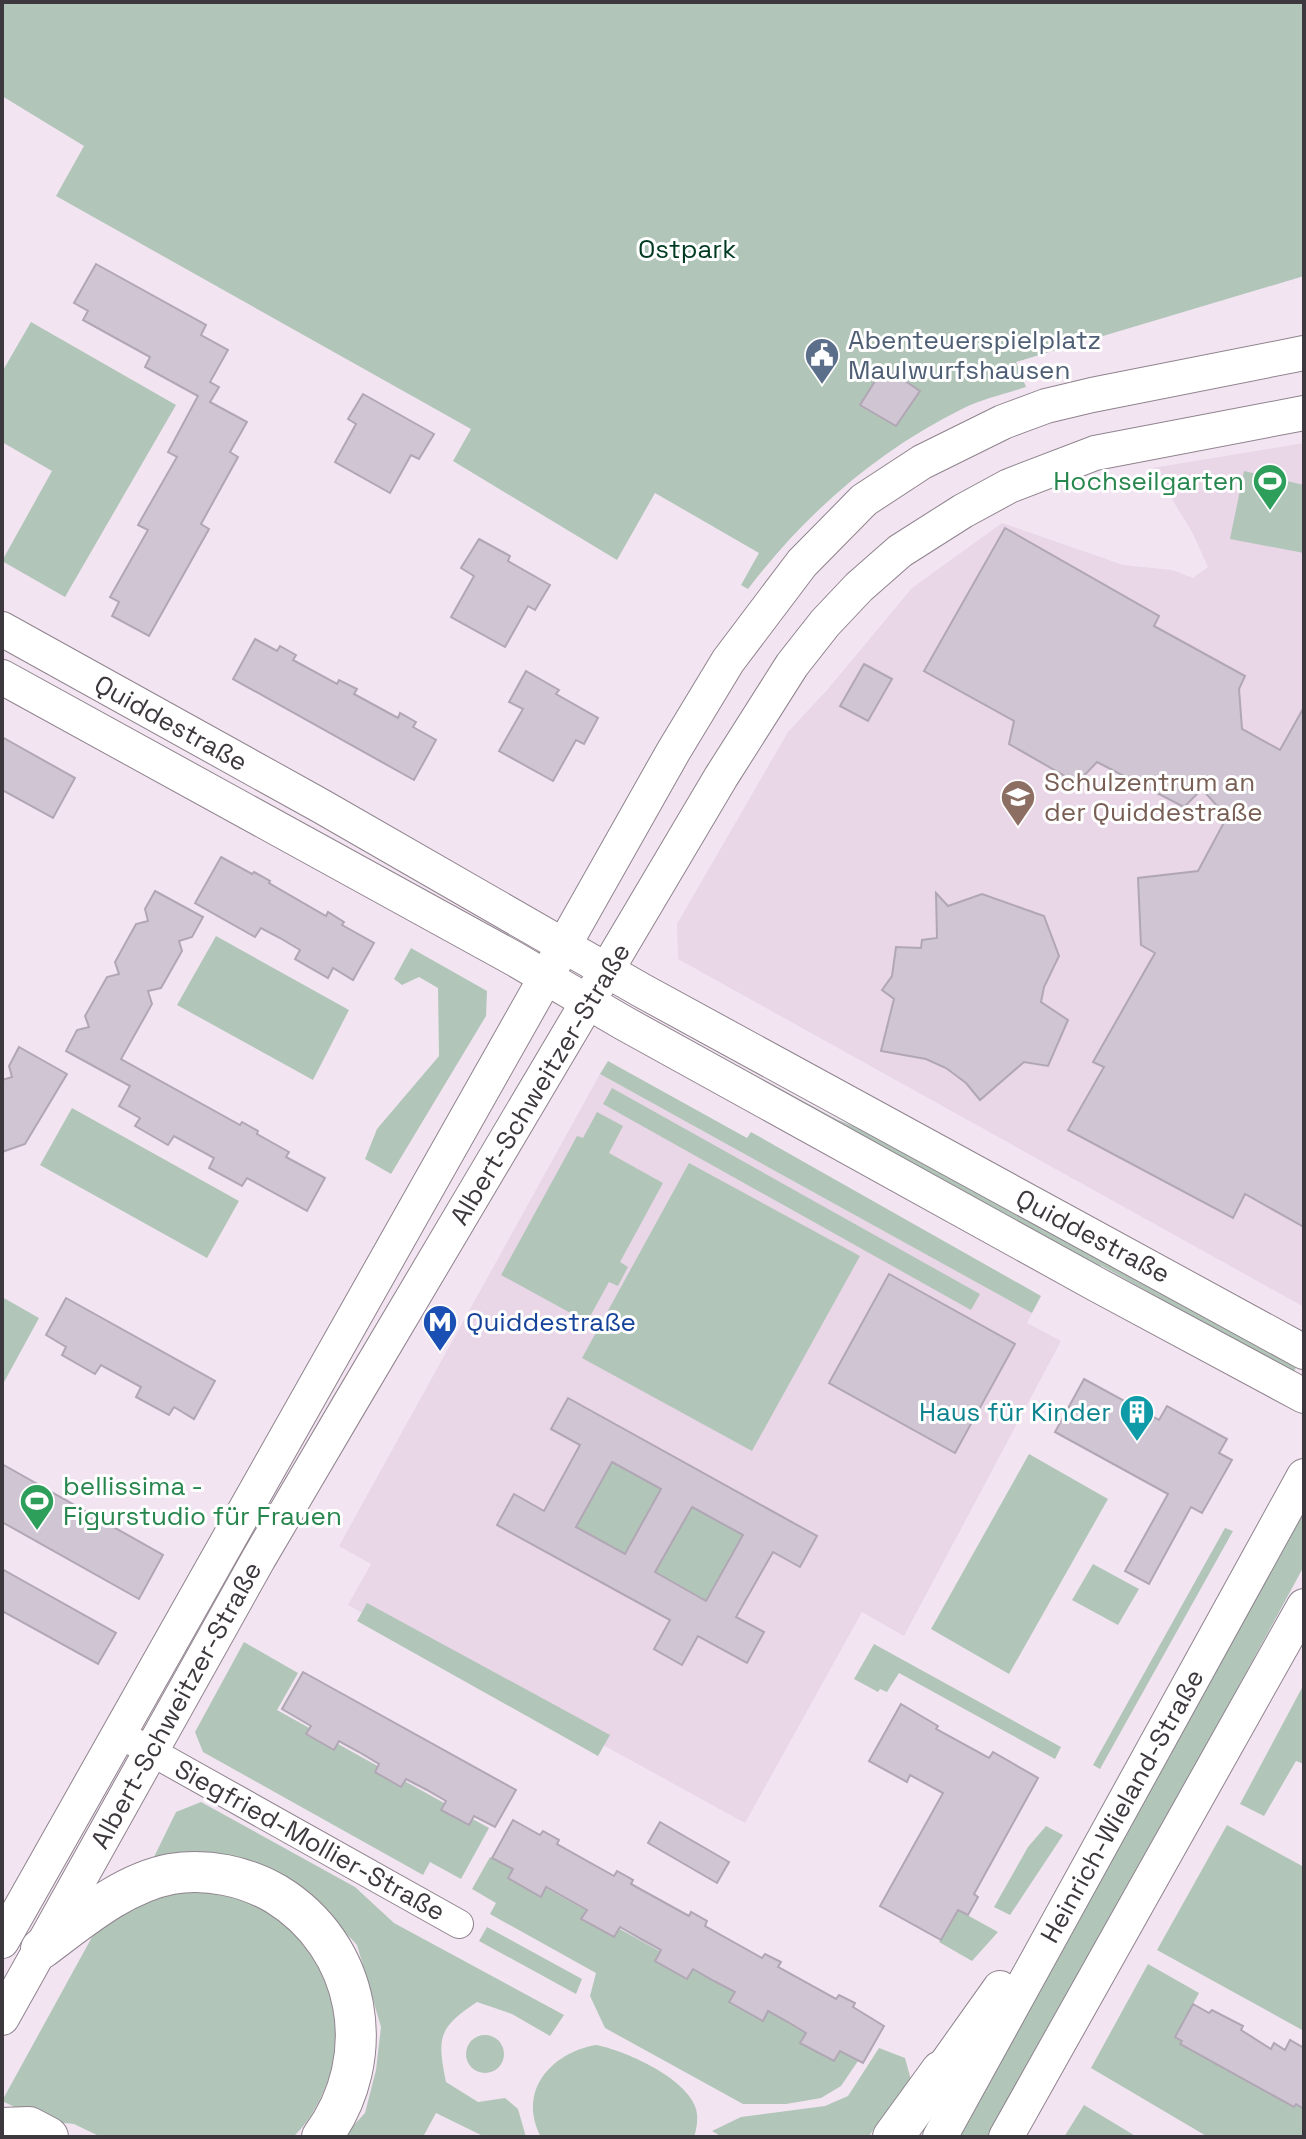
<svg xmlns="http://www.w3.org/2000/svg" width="1306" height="2139" font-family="'Space Grotesk',sans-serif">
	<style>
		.built { fill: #e9d6e7 }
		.green { fill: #b1c6b9 }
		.building { fill: #d0c6d3; stroke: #b1a7b4; stroke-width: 2; fill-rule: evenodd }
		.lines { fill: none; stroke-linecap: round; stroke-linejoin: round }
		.minor-casing { stroke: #8f838e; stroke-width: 30 }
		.major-casing { stroke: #8f838e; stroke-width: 36 }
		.highway-casing { stroke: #8f838e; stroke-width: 42 }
		.minor { stroke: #fff; stroke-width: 28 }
		.major { stroke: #fff; stroke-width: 34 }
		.highway { stroke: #fff; stroke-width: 40 }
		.labels { text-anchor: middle; stroke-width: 6; stroke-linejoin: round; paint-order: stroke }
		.park-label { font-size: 26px; fill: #003a20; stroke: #fff }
		.service-label { font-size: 26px; fill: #4e5e75; stroke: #fff; text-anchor: start }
		.leisure-label { font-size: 26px; fill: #27864d; stroke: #fff; text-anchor: end }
		.street-label { font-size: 26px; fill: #3d383d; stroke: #fff }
		.education-label { font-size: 26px; fill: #785e54; stroke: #fff; text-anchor: start }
		.transit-label { font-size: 26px; fill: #164399; stroke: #fff; text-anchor: start }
		.culture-label { font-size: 26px; fill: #0d838f; stroke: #fff; text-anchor: end }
	</style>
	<rect width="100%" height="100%" fill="#f2e5f1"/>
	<g class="built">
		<path d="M1304,443V1307L678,959L677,924L788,732L828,689L912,588L1002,523L1123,565L1172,570L1193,578L1208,567L1192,532L1153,468Z"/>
		<path d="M600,1074L1032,1313L1027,1323L1061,1341L904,1636L862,1612L745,1823L348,1605L371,1564L339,1546Z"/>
	</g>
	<g class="green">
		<path d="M2,2H1304V276L1016,362L1026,387C1005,394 982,399 962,409C877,451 805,514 748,589L741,585L759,553L655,493L617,560L453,461L471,429L56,196L84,146L2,96Z"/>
		<path d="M31,322L176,405L65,597L2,561L52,471L2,442V372Z"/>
		<path d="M1244,471L1304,485V553L1230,539Z"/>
		<path d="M216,936L349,1010L313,1080L177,1005Z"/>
		<path d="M411,948L487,991L486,1016L391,1174L365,1159L377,1129L439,1056L438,988L419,977L402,985L394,979Z"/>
		<path d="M647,1016L836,1119L898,1145L1298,1364L1293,1373L1102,1266L1071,1262L642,1024Z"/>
		<path d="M608,1061L747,1138L751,1132L1041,1296L1032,1313L600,1074Z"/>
		<path d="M612,1088L980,1294L971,1310L603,1104Z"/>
		<path d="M72,1108L239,1201L207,1258L40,1165Z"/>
		<path d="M597,1112L623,1126L609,1153L663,1183L620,1262L628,1267L618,1286L609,1282L587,1322L501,1275L577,1136L583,1138Z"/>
		<path d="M689,1163L860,1256L752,1451L582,1358Z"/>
		<path d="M2,1297L39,1318L4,1382L2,1380Z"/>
		<path d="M1029,1454L1108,1499L1009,1674L931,1629Z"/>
		<path d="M612,1462L661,1489L625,1554L576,1527Z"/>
		<path d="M1304,1498V1566L1015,2099L994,2137H950Z"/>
		<path d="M692,1507L743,1535L706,1601L655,1572Z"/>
		<path d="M1225,1528L1233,1531L1100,1769L1093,1765Z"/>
		<path d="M1093,1564L1139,1589L1118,1625L1072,1600Z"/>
		<path d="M367,1603L610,1735L598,1756L357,1621Z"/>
		<path d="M244,1642L298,1673L277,1710L489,1828L461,1879L430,1862L423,1875L203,1752L195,1732Z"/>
		<path d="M874,1644L1061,1747L1055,1759L899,1673L887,1692L880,1689L878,1692L854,1679Z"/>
		<path d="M1304,1684V1764L1296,1761L1264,1816L1240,1804Z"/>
		<path d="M201,1802L355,1887L394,1923L564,2015L550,2036L512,2014L477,2002C438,2028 437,2037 446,2082L478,2102L505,2098L518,2109L526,2137H485L436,2113L423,2137H343L365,2113L376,2070L381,2027L357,1945L330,1916L189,1857H154L176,1812Z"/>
		<path d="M1227,1825L1304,1867V2031L1157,1950Z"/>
		<path d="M1046,1826L1063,1835L1010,1915L994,1907L1028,1847Z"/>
		<path d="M490,1857L858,2061L841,2086L821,2098L786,2104H743L605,2028L590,1996L596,1973L490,1914L496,1903L472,1889Z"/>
		<path d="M204,1890C226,1894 250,1899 268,1911C328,1954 354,2029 321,2097C314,2112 305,2126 293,2137H101L74,2124L44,2121L2,2101L92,1937L139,1892Z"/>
		<path d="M958,1910L998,1932L972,1961L939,1942Z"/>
		<path d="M487,1927L582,1979L576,1994L479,1941Z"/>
		<path d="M1148,1964L1199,1993L1175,2037L1182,2041L1180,2044L1293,2107L1296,2104L1304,2109V2137H1208L1091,2068Z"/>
		<circle cx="485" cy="2054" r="19"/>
		<path d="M596,2045C624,2050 684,2077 695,2106C699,2116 697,2128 694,2137H541C517,2091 551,2053 596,2045Z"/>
		<path d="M879,2048L905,2058L911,2080L868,2137H722L712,2131L741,2117L825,2106L848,2096Z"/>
		<path d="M1084,2105L1137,2137H1064Z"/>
	</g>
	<g class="building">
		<path d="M96,264L206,325L201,335L228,350L210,382L219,387L210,402L247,422L230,452L238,457L201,524L209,529L149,636L112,616L119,602L110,597L148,530L138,525L177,457L168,452L198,396L145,367L150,357L83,320L88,311L74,303Z"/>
		<path d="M884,367L920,391L896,426L860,405Z"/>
		<path d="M363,394L434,434L419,459L411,455L390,493L335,462L356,424L348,419Z"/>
		<path d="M1005,528L1159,616L1154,626L1245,676L1239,689L1242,729L1280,750L1304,707V1227L1245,1194L1233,1218L1068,1130L1104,1067L1093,1062L1155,953L1141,945L1138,878L1198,871L1227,817L1202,789L1184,807L1097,762L1077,783L1009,744L1014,721L924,671Z"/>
		<path d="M479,539L510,556L508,561L550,585L535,610L528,606L505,647L451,617L474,576L461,568Z"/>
		<path d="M255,639L277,651L280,646L296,655L293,660L337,684L339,680L357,689L354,694L398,718L400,713L416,722L413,727L436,740L414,780L233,679Z"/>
		<path d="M864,664L892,679L868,721L840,706Z"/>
		<path d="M526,671L559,690L556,694L598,718L584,744L576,740L553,781L499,751L523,709L509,702Z"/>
		<path d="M2,737L75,778L53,818L2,790Z"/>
		<path d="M221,857L252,874L254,872L270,881L269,883L326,916L328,912L344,922L342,925L374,943L353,980L333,968L328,978L295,959L300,950L280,938L261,928L255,937L195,903Z"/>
		<path d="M155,891L203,917L192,937L179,941L182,951L161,988L148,991L152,1004L121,1059L240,1125L242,1122L258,1131L257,1134L289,1152L286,1157L325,1178L307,1211L247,1178L242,1186L209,1168L214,1158L174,1136L168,1145L135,1126L140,1118L119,1106L130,1086L66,1051L77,1030L89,1027L85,1016L107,977L119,974L115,962L136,924L148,921L145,909Z"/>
		<path d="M936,893L948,906L982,894L1044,916L1059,956L1044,987L1041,1002L1068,1020L1048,1066L1024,1062L980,1100L966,1083L946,1068L926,1059L881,1051L894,999L882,990L892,976L896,947L921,948L922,940L937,938Z"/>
		<path d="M19,1047L67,1074L25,1144L2,1152V1080L12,1077L9,1066Z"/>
		<path d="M889,1274L1015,1344L955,1453L829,1383Z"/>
		<path d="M66,1298L215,1381L194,1419L174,1407L169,1415L136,1397L141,1387L101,1365L95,1374L62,1355L66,1347L46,1335Z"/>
		<path d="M1084,1379L1159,1420L1167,1406L1227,1439L1219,1453L1232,1460L1202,1513L1191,1507L1149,1584L1125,1571L1168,1494L1055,1432Z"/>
		<path d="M568,1398L817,1536L800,1567L773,1552L736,1617L764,1632L747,1663L698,1636L682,1665L654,1649L670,1620L497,1525L514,1494L544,1511L580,1445L551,1429ZM612,1462L661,1489L625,1554L576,1527ZM692,1507L743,1535L706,1601L655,1572Z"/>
		<path d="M2,1464L163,1555L139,1599L2,1522Z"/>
		<path d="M2,1569L116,1633L98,1664L2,1611Z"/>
		<path d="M303,1672L516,1790L495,1827L474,1816L469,1825L441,1810L446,1801L427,1790L406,1779L401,1787L375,1772L379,1764L359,1752L339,1741L334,1750L306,1734L311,1726L282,1709Z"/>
		<path d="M901,1704L938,1726L936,1729L989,1758L993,1752L1038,1778L974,1894L978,1897L968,1915L958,1910L941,1940L880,1906L943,1793L910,1775L907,1782L869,1761Z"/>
		<path d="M513,1820L540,1835L543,1831L559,1840L557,1844L614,1876L617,1871L633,1880L631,1884L689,1916L691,1912L707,1921L705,1926L762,1958L765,1954L781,1962L778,1967L836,1999L839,1995L855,2003L853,2007L884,2026L863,2063L840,2051L834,2061L800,2043L806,2033L788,2022L768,2011L763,2021L729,2002L735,1992L714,1981L693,1969L687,1979L655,1961L661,1950L641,1939L620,1927L614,1937L581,1919L587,1910L546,1887L541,1897L508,1878L513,1869L492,1858Z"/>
		<path d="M660,1822L729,1862L717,1883L648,1843Z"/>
		<path d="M1193,2004L1209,2013L1212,2010L1243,2026L1241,2030L1271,2049L1274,2043L1285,2050L1290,2040L1304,2048V2109L1296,2104L1294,2107L1180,2044L1182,2041L1175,2037Z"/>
	</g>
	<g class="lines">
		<g class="minor-casing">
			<path id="minor" d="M118,1733L459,1924"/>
		</g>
		<g class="major-casing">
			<g id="major">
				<path d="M2,629L321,806L641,990L1304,1352"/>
				<path d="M2,677L513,958L622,1022L1094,1283L1304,1396"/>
				<path d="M2,1941L673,752L728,661L802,563L864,500L922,462L1003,422L1046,406L1092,395L1304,353"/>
				<path d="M2,2018L259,1558L349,1405L721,777L792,665L825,623L859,587L900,551L963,511L1009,486L1095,453L1304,413"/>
				<path d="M941,2071L1000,1988"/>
				<path d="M940,2137L1304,1476"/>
				<path d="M1006,2137L1304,1606"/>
			</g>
		</g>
		<g class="highway-casing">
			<g id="highway">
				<path d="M41,1949C80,1920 123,1883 171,1874C207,1868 245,1876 276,1894C361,1946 381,2057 322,2137"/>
				<path d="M2,2128L29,2127L48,2137"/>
				<path d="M893,2137L941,2071"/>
			</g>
		</g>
		<use href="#minor" class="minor"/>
		<use href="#major" class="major"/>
		<use href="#highway" class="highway"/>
	</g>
	<defs>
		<g id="civic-pin" transform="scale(1.8)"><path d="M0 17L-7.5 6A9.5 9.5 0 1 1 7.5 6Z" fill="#5c6f8a" stroke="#fff"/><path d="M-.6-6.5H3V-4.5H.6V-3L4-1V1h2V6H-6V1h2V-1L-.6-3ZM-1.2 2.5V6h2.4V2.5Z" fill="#fff"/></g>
		<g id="stadium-pin" transform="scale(1.8)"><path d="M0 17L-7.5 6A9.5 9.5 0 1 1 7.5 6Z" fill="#2e9e5b" stroke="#fff"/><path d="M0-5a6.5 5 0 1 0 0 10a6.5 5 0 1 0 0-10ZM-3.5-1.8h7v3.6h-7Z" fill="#fff"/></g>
		<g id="school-pin" transform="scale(1.8)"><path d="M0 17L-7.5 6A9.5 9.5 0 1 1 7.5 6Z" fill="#8d6e63" stroke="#fff"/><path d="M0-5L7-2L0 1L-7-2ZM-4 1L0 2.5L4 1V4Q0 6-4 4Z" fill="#fff"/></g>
		<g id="metro-pin" transform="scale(1.8)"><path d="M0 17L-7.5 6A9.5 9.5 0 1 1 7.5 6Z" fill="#1a4fb4" stroke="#fff"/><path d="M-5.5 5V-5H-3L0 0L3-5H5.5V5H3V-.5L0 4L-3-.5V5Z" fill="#fff"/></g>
		<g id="building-pin" transform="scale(1.8)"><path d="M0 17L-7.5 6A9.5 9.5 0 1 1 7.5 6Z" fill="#0f9aa8" stroke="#fff"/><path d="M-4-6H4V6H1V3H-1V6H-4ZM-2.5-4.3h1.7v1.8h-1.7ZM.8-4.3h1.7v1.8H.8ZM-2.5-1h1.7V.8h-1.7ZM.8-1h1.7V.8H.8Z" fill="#fff"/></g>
	</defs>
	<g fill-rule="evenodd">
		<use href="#civic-pin" x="822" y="355"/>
		<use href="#stadium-pin" x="1270" y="481"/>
		<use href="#school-pin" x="1018" y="797"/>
		<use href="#metro-pin" x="440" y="1322"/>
		<use href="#building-pin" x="1137" y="1412"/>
		<use href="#stadium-pin" x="37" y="1501"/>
	</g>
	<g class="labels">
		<g class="park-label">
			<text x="687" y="258">Ostpark</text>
		</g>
		<g class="service-label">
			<text x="848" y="349">Abenteuerspielplatz<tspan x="848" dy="30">Maulwurfshausen</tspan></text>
		</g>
		<g class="leisure-label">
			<text x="1244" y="490">Hochseilgarten</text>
			<text x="63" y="1495" text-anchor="start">bellissima -<tspan x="63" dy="30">Figurstudio für Frauen</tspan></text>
		</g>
		<g class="street-label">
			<text transform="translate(171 723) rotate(29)" y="9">Quiddestraße</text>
			<text transform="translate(540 1084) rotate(-59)" y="9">Albert-Schweitzer-Straße</text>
			<text transform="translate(1093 1236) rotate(28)" y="9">Quiddestraße</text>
			<text transform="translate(176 1705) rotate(-61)" y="9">Albert-Schweitzer-Straße</text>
			<text transform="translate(1122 1806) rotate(-61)" y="9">Heinrich-Wieland-Straße</text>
			<text transform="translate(310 1840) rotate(29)" y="9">Siegfried-Mollier-Straße</text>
		</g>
		<g class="education-label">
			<text x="1044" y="791">Schulzentrum an<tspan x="1044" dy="30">der Quiddestraße</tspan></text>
		</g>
		<g class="transit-label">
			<text x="466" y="1331">Quiddestraße</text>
		</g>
		<g class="culture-label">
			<text x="1111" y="1421">Haus für Kinder</text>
		</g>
	</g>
	<rect width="1306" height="2139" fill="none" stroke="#3d383d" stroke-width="8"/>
</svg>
